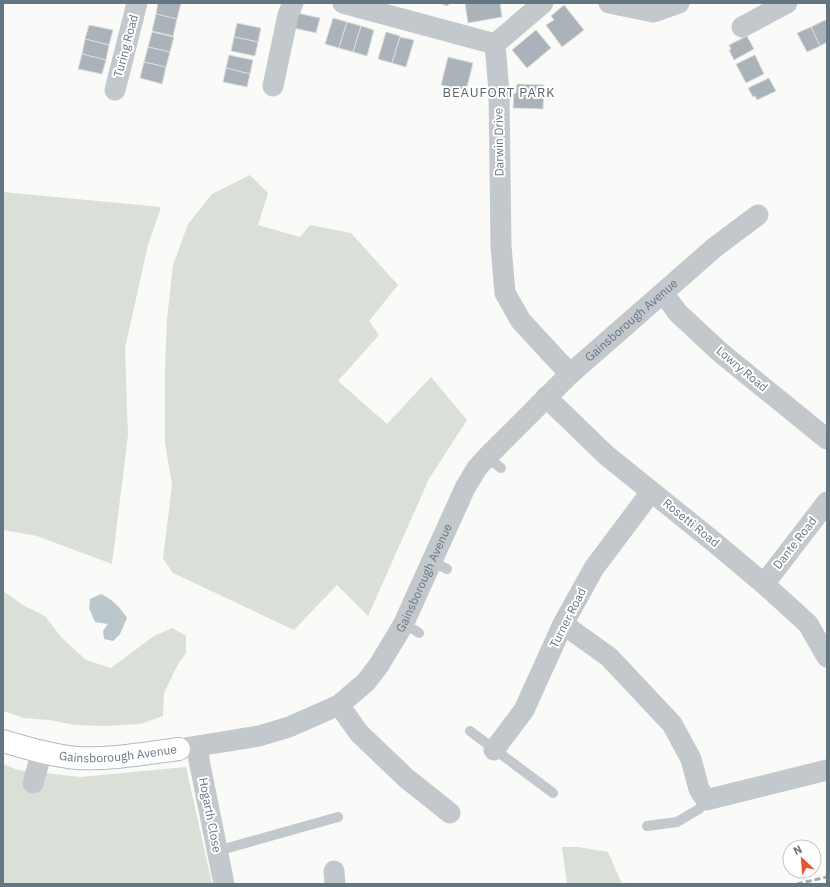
<svg xmlns="http://www.w3.org/2000/svg" width="830" height="887" font-family="'IBM Plex Sans',sans-serif">
	<style>
		.green { fill: #dadfd7 }
		.water { fill: #bbc7cb }
		.building { fill: #aab3b9; stroke: #dcdcda }
		.lines { fill: none; stroke-linecap: round; stroke-linejoin: round }
		.secondary-casing { stroke: #b3babf; stroke-width: 24 }
		.lane { stroke: #c3c8cc; stroke-width: 10 }
		.street { stroke: #c3c8cc; stroke-width: 21 }
		.secondary { stroke: #fff; stroke-width: 22 }
		.rail { stroke: #a2aab0; stroke-width: 3; stroke-dasharray: 6 3; stroke-linecap: butt }
		.labels { text-anchor: middle; stroke-width: 4; stroke-linejoin: round; paint-order: stroke }
		.street-label { font-size: 12px; fill: #657683; stroke: #fff }
		.neighbourhood-label { font-size: 13px; letter-spacing: 1px; fill: #57646e; stroke: #fff }
	</style>
	<rect width="100%" height="100%" fill="#fafaf8"/>
	<g class="green">
		<path d="M250,175L268,193L258,225L300,237L310,225L351,233L398,285L369,321L379,335L338,381L387,424L431,377L467,420L429,479L368,616L337,585L294,630L173,573L163,559L172,485L165,443V369L167,319L173,265L188,224L212,194Z"/>
		<path d="M3,192L161,207L148,245L125,348L128,435L112,564L37,536L3,530Z"/>
		<path d="M3,591L23,605L45,616L61,637L86,660L111,668L154,636L172,628L186,636V653L177,666L164,693L163,716L140,724L105,726L75,725L49,720L24,718L3,711Z"/>
		<path d="M3,764L18,770L80,777L186,767L212,884H3Z"/>
		<path d="M562,847H578L608,852L622,884H567Z"/>
	</g>
	<path class="water" d="M101,594C113,600 120,607 127,618L120,634L113,641L104,639L103,631L108,624L95,622L89,608L90,599Z"/>
	<g class="building">
		<path d="M158,3H181L177,19L156,14Z"/>
		<path d="M438,3H449L448,6Z"/>
		<path d="M465,3H500L502,17L468,23Z"/>
		<path d="M564,5L584,30L562,47L546,25L554,20L551,16Z"/>
		<path d="M297,13L320,18L316,33L294,28Z"/>
		<path d="M156,14L177,19L173,36L152,31Z"/>
		<path d="M333,18L347,22L339,48L325,44Z"/>
		<path d="M825,20L827,23V42L820,46L811,27Z"/>
		<path d="M347,22L361,26L353,52L339,48Z"/>
		<path d="M237,23L261,28L258,42L234,37Z"/>
		<path d="M89,25L113,30L109,45L85,39Z"/>
		<path d="M361,26L374,30L367,56L353,52Z"/>
		<path d="M811,27L820,46L807,52L797,33Z"/>
		<path d="M536,30L551,48L527,68L512,50Z"/>
		<path d="M152,32L174,37L170,52L148,47Z"/>
		<path d="M386,32L400,36L392,63L378,59Z"/>
		<path d="M747,36L754,49L734,60L729,50L731,49L729,45Z"/>
		<path d="M234,37L258,42L255,56L231,51Z"/>
		<path d="M400,37L414,40L406,67L392,63Z"/>
		<path d="M85,39L109,45L106,60L82,54Z"/>
		<path d="M148,47L170,52L166,67L144,62Z"/>
		<path d="M82,54L106,60L102,74L78,69Z"/>
		<path d="M229,55L253,60L250,74L226,68Z"/>
		<path d="M755,55L764,74L746,83L736,64Z"/>
		<path d="M448,57L473,63L466,91L441,85Z"/>
		<path d="M144,62L166,67L162,84L140,78Z"/>
		<path d="M226,68L250,74L247,87L223,82Z"/>
		<path d="M769,78L776,91L757,100L755,96L753,97L748,88Z"/>
		<path d="M517,84L544,85L543,109L513,108L514,93H516Z"/>
	</g>
	<g class="lines">
		<g class="secondary-casing">
			<g id="secondary">
				<path id="s2" d="M3,741C27,748 53,756 78,758C110,760 147,753 179,749"/>
			</g>
		</g>
		<g class="lane">
			<path d="M487,457L501,468"/>
			<path d="M431,561L447,569"/>
			<path d="M403,625L415,630L419,633"/>
			<path d="M470,731L553,793"/>
			<path d="M647,826L677,822L699,809L706,800"/>
			<path d="M217,851L338,817"/>
		</g>
		<g class="street">
			<path d="M343,3L495,44"/>
			<path d="M609,3L653,12L679,3"/>
			<path d="M742,27L787,3"/>
			<path d="M495,44L499,92L501,246L505,293L521,321L570,374"/>
			<path d="M495,44L543,3"/>
			<path d="M273,86L288,15L293,3"/>
			<path d="M115,90L137,3"/>
			<path d="M663,293L678,313L721,353L827,439"/>
			<path d="M546,397L606,455L714,542L764,584L808,624L827,657"/>
			<path d="M764,584L827,502"/>
			<path d="M563,624L609,657L672,724L691,759L699,789L706,800L827,770"/>
			<path d="M339,705L359,733L406,778L450,813"/>
			<path d="M198,746L199,760L224,884"/>
			<path id="s1" d="M179,749L259,736L289,727L339,705L366,682L379,665L403,625L465,488L477,468L487,457L570,374L714,248L758,215"/>
			<path d="M494,750L524,710L563,624L594,568L651,492"/>
			<path d="M33,783L42,752"/>
			<path d="M334,871L335,884"/>
		</g>
		<use href="#secondary" class="secondary"/>
		<path class="rail" d="M797,884L827,877"/>
	</g>
	<g class="labels">
		<g class="street-label">
			<text transform="translate(126 46) rotate(-75)" y="4">Turing Road</text>
			<text transform="translate(499 142) rotate(-91)" y="4">Darwin Drive</text>
			<text dy="4" stroke="none"><textPath href="#s1" startOffset="658">Gainsborough Avenue</textPath></text>
			<text transform="translate(742 369) rotate(40)" y="4">Lowry Road</text>
			<text transform="translate(691 523) rotate(39)" y="4">Rosetti Road</text>
			<text transform="translate(795 543) rotate(-52)" y="4">Dante Road</text>
			<text dy="4" stroke="none"><textPath href="#s1" startOffset="322">Gainsborough Avenue</textPath></text>
			<text transform="translate(568 618) rotate(-63)" y="4">Turner Road</text>
			<text dy="4" stroke="none"><textPath href="#s2" startOffset="117">Gainsborough Avenue</textPath></text>
			<text transform="translate(210 815) rotate(79)" y="4">Hogarth Close</text>
		</g>
		<g class="neighbourhood-label">
			<text x="499" y="97">BEAUFORT PARK</text>
		</g>
	</g>
	<rect width="830" height="887" fill="none" stroke="#657683" stroke-width="8"/>
	<g transform="translate(802 859) rotate(334)"><circle r="19" fill="#ffffff" stroke="#c1c8cd"/>
	<path d="M0-3L7 15L0 10L-7 15Z" fill="#e4572e"/>
	<text y="-6" font-size="11" font-weight="bold" text-anchor="middle" fill="#657683">N</text>
	</g>
</svg>
